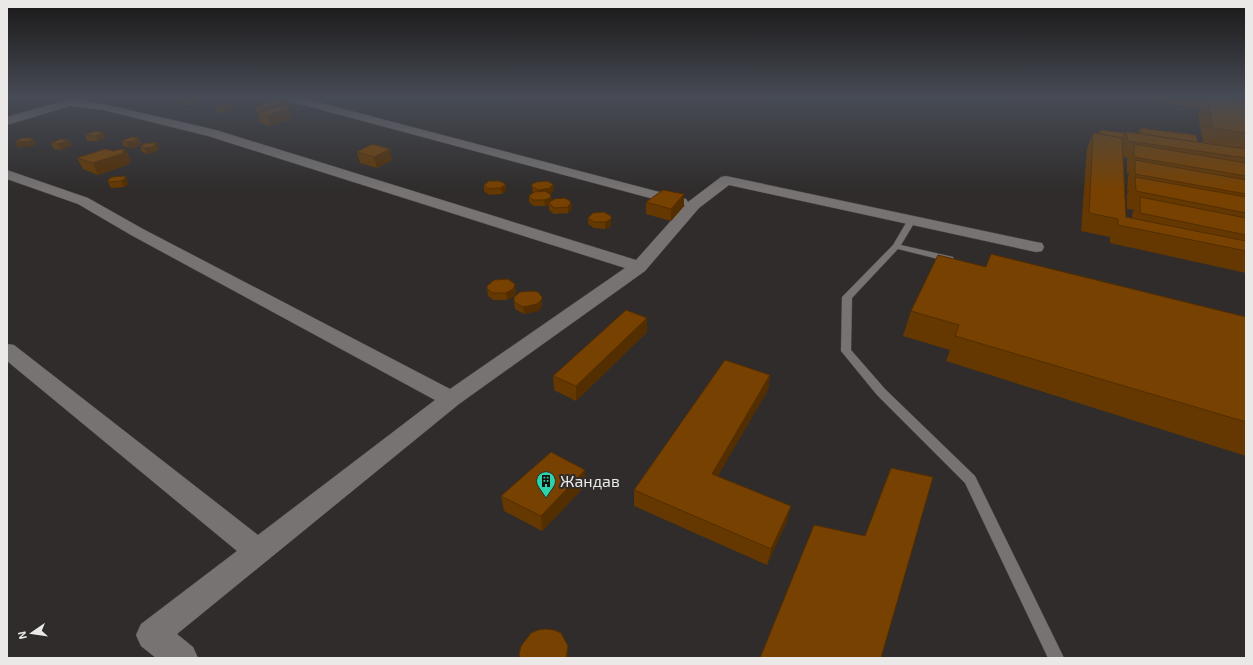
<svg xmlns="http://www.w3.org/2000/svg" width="1253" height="665" font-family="'Exo 2',sans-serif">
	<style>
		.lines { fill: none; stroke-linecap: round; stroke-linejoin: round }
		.service-casing { stroke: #4a4747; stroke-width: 1 }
		.minor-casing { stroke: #4a4747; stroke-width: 1 }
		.service { fill: #777373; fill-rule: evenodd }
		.minor { fill: #777373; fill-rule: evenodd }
		.wall { fill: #653801; fill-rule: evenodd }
		.shaded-wall { fill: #532e01 }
		.building { fill: #764101; stroke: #532e01 }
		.labels { text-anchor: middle; stroke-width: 4; stroke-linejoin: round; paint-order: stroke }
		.near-poi-label { font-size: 16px; fill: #ebe9e8; stroke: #2f2c2b; text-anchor: start }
	</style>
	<rect width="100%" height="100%" fill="#2f2c2b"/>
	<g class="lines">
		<g class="service-casing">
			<path id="service" d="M909,218H912L916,220L901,245L953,257L954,259L950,262L898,249L852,298L851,350L885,389L975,476L1064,658H1048L965,483L877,395L841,351L842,297L893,245Z"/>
		</g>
		<g class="minor-casing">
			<path id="minor" d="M78,97H87L89,99L86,102L103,104L216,130L636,260L685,205H676L281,99L280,97H298L686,199L688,202L721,177L726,176L1036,242L1042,243L1044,247L1042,251L1036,252L729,185L699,208L645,271L459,404L177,634L193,647L198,658H156L141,646L136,635L141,624L237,551L7,361V344L14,345L258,535L435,400L131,235L78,204L7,179V170L88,198L143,229L450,389L625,268L208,136L103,110L70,106L7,125V117Z"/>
		</g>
		<use href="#service" class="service"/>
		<use href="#minor" class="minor"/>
	</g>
	<g class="wall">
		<path d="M1145,97H1229L1228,100L1246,103V273L1110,243V237L1081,231L1087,149L1093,133L1098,134L1100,130L1125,133L1126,132L1138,133L1140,128L1203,143L1198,115L1202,108L1146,101ZM1123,157L1128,158L1127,160V173H1129L1128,177L1127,191H1129L1127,194V209L1134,210L1132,214V218L1126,217Z"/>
		<path d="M197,98L199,103L195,105H184L182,100Z"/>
		<path d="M231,105L232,110L226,113H217L215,108Z"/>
		<path d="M255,107L291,111H289L291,119L270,126L260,123Z"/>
		<path d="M95,131L106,137L98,141H87L85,135Z"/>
		<path d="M139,138L141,144L136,147L129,148L124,146L122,141Z"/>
		<path d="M51,143L72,145L61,150L54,149Z"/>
		<path d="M140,147L159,149L155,152L147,154L142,152Z"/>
		<path d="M390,149L392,160L377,168L360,163L357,152Z"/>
		<path d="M77,158L131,161L129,162V164L98,175L83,169Z"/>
		<path d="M112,177L129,184L124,187L111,188L108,182Z"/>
		<path d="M489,181L506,190L502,194L489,195L484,191V185Z"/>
		<path d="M553,184L554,190L550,194L551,201L572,208L568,213L554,214L549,210V205L545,206H534L529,202V196L533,193L532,187Z"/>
		<path d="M646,202L684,206L671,221L646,214Z"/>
		<path d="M588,218L611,222V226L605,229L594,228L588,224Z"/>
		<path d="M986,267L1246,317V456L946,361L950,350L903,336L911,311Z"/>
		<path d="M487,286L516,291L514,296L507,300H493L488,296Z"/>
		<path d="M542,297V306L538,311L524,314L515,309L514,302Z"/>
		<path d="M647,318V332L576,401L554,390L553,376Z"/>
		<path d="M770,375L768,390L717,477L787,521L767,565L634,506V490Z"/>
		<path d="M586,485L542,531L504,511L501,496Z"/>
	</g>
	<g class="shaded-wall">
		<path d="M197,98L199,103L195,105L194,100Z"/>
		<path d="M288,101L291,111H289L291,119L270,126L267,116L264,115L262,109Z"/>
		<path d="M231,105L232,110L226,113L224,108Z"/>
		<path d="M103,132L106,137L98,141L96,136Z"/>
		<path d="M33,138L36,144L33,146L18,148L15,142Z"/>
		<path d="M139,138L141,144L136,147L129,148L126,142Z"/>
		<path d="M69,140L72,145L61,150L58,144Z"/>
		<path d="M157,143L159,149L155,152L147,154L144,148Z"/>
		<path d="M390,149L392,160L377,168L374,157Z"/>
		<path d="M126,150L131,161L129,162V164L98,175L93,163Z"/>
		<path d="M126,178L129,184L124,187L121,181Z"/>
		<path d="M506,184V190L502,194L501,188Z"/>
		<path d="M553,184L554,190L550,195L540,196L539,190Z"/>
		<path d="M684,194V206L671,221V209Z"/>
		<path d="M551,195L552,201L549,203V205L545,206L544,200Z"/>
		<path d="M571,202L572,208L568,213V207Z"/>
		<path d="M611,216V226L605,229V222Z"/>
		<path d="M515,284L516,291L514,296L507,300L506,293Z"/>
		<path d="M542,299V306L538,311L524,314L523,307Z"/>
		<path d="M647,318V332L576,401V386Z"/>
		<path d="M770,375L768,390L710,489L712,474Z"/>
		<path d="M585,470L586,485L542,531L541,516Z"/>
		<path d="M791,506L787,521L767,565L771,549Z"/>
		<path d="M568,646V658H566Z"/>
	</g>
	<g class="building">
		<path d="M190,97L197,98L194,100H182Z"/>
		<path d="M1207,97L1246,103V133L1213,128Z"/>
		<path d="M281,98L288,101L262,109L255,107Z"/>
		<path d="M220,105H231L224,108H215Z"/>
		<path d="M279,106L288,108L267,116L257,113Z"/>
		<path d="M1140,128L1196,135L1198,142L1142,134Z"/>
		<path d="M1100,130L1125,133L1122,140V138L1100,134Z"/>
		<path d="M95,131L103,132L96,136L85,135Z"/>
		<path d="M1126,132L1246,149V158L1128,141Z"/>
		<path d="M1093,133L1122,138L1126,217L1246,241V251L1118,225V219L1089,213Z"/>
		<path d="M131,137L139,138L134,141L126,142L122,141Z"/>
		<path d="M22,138H33L30,141L15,142Z"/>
		<path d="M61,139L69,140L58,144L51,143Z"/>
		<path d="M146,143H157L152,147L144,148L140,147Z"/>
		<path d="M372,144L390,149L374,157L357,152Z"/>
		<path d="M1134,144L1246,163V176L1134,157Z"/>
		<path d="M105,149L113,151L121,149L126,150L122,152L124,153L93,163L77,158Z"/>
		<path d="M1135,160L1246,180V194L1135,174Z"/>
		<path d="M125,176L126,178L121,181L108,182V180L112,177Z"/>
		<path d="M1135,177L1246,197V213L1136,191Z"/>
		<path d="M489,181H499L506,184L501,188L488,189L484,185Z"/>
		<path d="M547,181L553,184L550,188L539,190L532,187V184L537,182Z"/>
		<path d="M663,190L684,194L671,209L646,202Z"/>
		<path d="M545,191L551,195L550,198L544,200H533L529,196L534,192Z"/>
		<path d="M1140,197L1246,218V235L1140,213Z"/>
		<path d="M565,198L571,202L568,207L554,208L549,203L554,199Z"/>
		<path d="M604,212L611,216V219L605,222H594L588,218L593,213Z"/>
		<path d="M991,254L1246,317V422L955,336L959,325L911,311L938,255L986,267Z"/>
		<path d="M508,279L515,284L513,289L506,293H493L487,289V286L494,280Z"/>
		<path d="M534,291L538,292L542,297V299L537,304L523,307L514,302V297L520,292Z"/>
		<path d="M626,310L647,318L576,386L553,376Z"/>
		<path d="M725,360L770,375L712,474L791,506L771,549L634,490Z"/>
		<path d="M551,452L585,470L541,516L501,496Z"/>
		<path d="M891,468L933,477L881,658H760L814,525L865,536Z"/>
		<path d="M546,629L554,630L561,633L568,646L566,658H520L519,654L521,646L531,633L538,630Z"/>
	</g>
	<linearGradient id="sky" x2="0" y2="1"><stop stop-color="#1a1818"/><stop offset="0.51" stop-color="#474b55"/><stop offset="1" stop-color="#474b55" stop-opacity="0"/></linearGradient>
	<rect width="1253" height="190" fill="url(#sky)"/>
	<defs>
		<g id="building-pin" transform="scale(1)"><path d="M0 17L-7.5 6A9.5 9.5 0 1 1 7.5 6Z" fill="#2dd4ab" stroke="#2f2c2b"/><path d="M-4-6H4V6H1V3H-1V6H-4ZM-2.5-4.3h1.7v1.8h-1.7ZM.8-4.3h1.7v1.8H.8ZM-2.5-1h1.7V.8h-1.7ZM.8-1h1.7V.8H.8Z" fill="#111"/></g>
	</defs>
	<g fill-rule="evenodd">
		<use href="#building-pin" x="546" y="481"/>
	</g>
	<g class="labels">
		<g class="near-poi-label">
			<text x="560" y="487">Жандав</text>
		</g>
	</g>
	<rect width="1253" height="665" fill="none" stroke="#ebe9e8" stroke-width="16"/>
	<g transform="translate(32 633) rotate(257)" stroke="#2f2c2b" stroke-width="3" paint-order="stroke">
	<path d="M0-3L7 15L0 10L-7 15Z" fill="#ebe9e8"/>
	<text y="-6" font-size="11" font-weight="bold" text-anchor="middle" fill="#ebe9e8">N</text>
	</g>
</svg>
